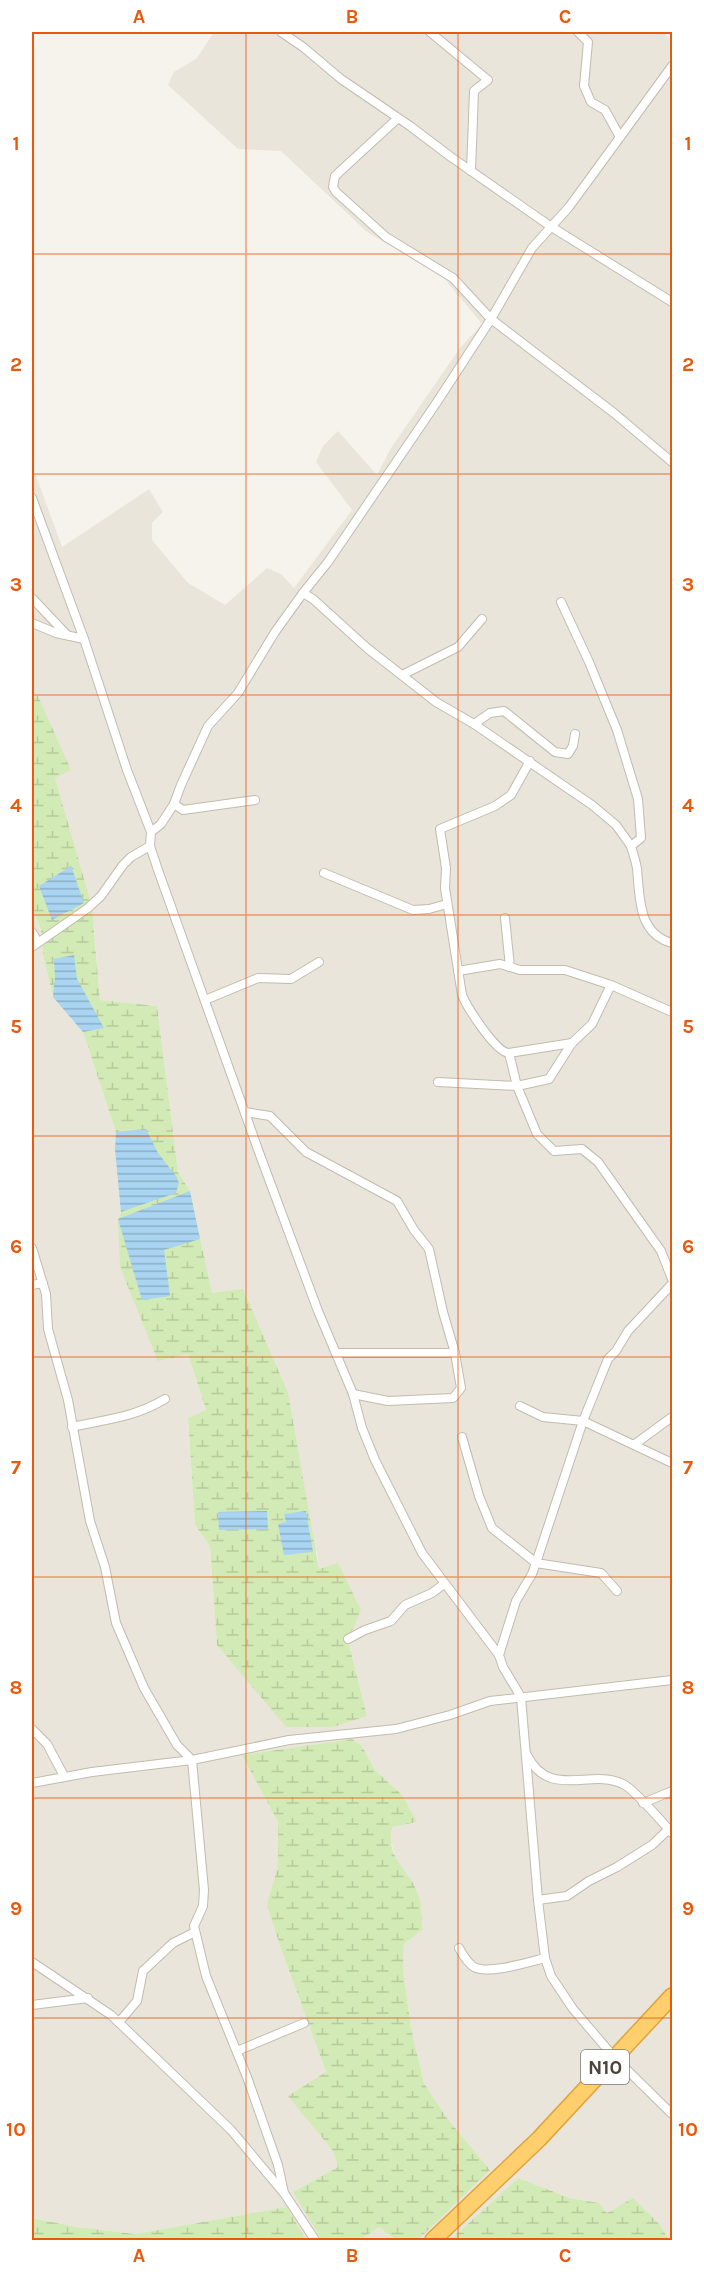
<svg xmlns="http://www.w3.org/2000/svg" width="704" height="2272" font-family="Karla,sans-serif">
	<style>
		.residential { fill: #eae5da }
		.wetland { fill: url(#wetland-marsh) }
		.water { fill: url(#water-rules) }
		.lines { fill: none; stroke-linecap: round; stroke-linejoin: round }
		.street-casing { stroke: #c2bbae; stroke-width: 10 }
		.highway-casing { stroke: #e0a43c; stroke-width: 18 }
		.street { stroke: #fff; stroke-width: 8 }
		.highway { stroke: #ffcf6e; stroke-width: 15 }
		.grid { fill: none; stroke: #e8590c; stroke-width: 1.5; stroke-opacity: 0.55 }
		.labels { text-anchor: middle; stroke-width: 5; stroke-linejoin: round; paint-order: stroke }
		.shield { fill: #fff; stroke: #817c74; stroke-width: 1.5 }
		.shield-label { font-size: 20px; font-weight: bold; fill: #4b4439 }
		.neatline { fill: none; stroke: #e8590c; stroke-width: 2 }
		.grid-label { font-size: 20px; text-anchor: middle; font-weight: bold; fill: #e8590c }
	</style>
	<defs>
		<pattern id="wetland-marsh" width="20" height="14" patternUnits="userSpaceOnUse" patternTransform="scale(1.5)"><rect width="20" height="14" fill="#d2eab5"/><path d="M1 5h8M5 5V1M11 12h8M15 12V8" fill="none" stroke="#b6ca9c"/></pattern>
		<pattern id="water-rules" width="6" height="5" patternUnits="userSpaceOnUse" patternTransform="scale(1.5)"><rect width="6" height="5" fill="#a9d4f2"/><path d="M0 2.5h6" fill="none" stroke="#8caec5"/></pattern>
	</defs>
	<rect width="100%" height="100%" fill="#f6f3ec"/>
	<g class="residential">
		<path d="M214,32H663L672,41V2240H669L660,2225L607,2213L599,2203L570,2198L518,2178L450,2240H418L490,2170L447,2118L424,2083L411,2028L403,1970L404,1944L423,1928L418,1892L397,1863L390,1838L391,1827L416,1822L402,1795L375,1770L362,1746L352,1739L243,1755L278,1822V1866L268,1904L280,1946L326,2072L315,2129L333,2151L338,2167L294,2192L322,2240H306L287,2207L135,2234L77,2227L32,2218V905L41,930L43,955L53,997L83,1032L116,1132L115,1149L121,1212L118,1219L159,1360L188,1353L206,1411L188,1418L195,1525L210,1546L217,1645L367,1716L348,1639L319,1569L317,1552L212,1293L190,1191L178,1172L157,1006L100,1000L94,927L55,778L70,770L38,696L32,697V465L62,547L149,489L163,512L152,523V540L188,583L225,605L267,568L281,574L294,588L352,510L316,462L323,446L338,431L377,475L391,448L460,348L482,324L443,277L367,232L281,151L238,149L168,85L174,72L197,58Z"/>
		<path d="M379,2227L396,2240H360Z"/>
	</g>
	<g class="wetland">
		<path d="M38,696L71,770L55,778L92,907L100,1000L157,1006L178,1172L190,1191L212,1293L243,1289L288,1393L319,1569L338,1563L361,1610L348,1640L367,1716L333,1727H286L217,1645L210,1546L195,1525L188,1418L206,1410L188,1354L158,1361L120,1267L118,1219L121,1212L115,1149L116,1132L83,1032L53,997L43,955L41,930L32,905V697Z"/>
		<path d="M352,1739L362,1746L375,1770L402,1795L417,1822L392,1827C386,1858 406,1867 417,1891C422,1901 421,1917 423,1929L404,1944L403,1970L411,2028L424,2083L447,2118L490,2170L418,2240H396L379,2227L360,2240H322L293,2192L338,2167L333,2151L288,2096L326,2072L280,1946L267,1904L278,1866V1822L242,1755Z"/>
		<path d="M518,2178L570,2198L599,2203L607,2213L633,2198L660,2225L669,2240H450Z"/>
		<path d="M287,2207L306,2240H32V2218L77,2227L135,2234Z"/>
	</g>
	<g class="water">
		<path d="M71,866L84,903L52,920L39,886Z"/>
		<path d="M74,955L77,979L104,1028L83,1032L53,997L55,977L54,959Z"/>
		<path d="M146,1129L158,1153L176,1176L179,1183L176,1193L121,1212L115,1149L116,1132Z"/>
		<path d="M190,1191L200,1239L164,1250L170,1296L142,1300L118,1219Z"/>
		<path d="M267,1511L268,1529L219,1530L218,1512Z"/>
		<path d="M306,1511L313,1552L284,1555L278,1524L286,1522L284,1514Z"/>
	</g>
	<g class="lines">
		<g class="street-casing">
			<g id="street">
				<path d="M281,32L303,47L341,79L410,126L451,157L550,226L672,302"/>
				<path d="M430,32L488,80L474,91L471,171"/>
				<path d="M578,32L588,42L584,86L591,102L605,110L620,137"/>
				<path d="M397,119L335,176L333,187L336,192L386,237L453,278L491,319L614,413L672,462"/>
				<path d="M32,498L84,639"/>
				<path d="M32,598L67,635"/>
				<path d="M561,602L589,662L617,730L638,799L641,838L631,846L616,825L592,805L474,724L436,702L367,648L313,599L303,593L328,562L437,402L491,319L532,248L569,207L672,66"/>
				<path d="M32,623L56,633L84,639L127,770L151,832L150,846L158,870L260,1155L318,1311L353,1394L362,1428L375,1460L422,1553L499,1655L503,1667L521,1697L538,1900L545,1958L551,1976L573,2009L614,2057L672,2114"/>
				<path d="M402,675L458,647L482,619"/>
				<path d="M474,724L490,713L504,711L555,752L568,754L573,746L575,734"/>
				<path d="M530,761L511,795L495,806L440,829L446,868L445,888L462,995C467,1007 496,1053 509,1053L572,1043"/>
				<path d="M174,804L183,810L255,800"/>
				<path d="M151,832L161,824L174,804L181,785L208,726L238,693L275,632L303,593"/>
				<path d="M631,846C633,854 636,861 637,869C640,898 638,934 672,943"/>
				<path d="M324,873L413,910L429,909L447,904"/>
				<path d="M505,918L510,967"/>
				<path d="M32,932L38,942"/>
				<path d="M32,947L88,908L101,896L123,865L131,857L150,846"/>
				<path d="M458,971L500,964L520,970H565L611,985L672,1012"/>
				<path d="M205,1000L258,978L291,979L319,962"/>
				<path d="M509,1053L517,1086L537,1134L554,1151L582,1149L598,1162L661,1251L672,1279"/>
				<path d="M438,1082L517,1086L549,1079L572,1043L592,1024L611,985"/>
				<path d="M245,1112L270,1116L306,1152L397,1201L414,1230L429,1249L443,1312L455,1353L461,1388L453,1398L388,1401L353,1394"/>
				<path d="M32,1248L46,1294L48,1329L68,1400L90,1521L105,1567L116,1623L144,1688L177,1745L192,1760"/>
				<path d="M672,1284L628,1331L616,1351L608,1359L583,1421L672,1463"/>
				<path d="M32,1285L43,1283"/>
				<path d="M337,1353H455"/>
				<path d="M72,1427C107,1419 133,1418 165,1399"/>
				<path d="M462,1437L479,1496L492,1528L536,1563L601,1573L617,1591"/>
				<path d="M635,1444L672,1417"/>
				<path d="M348,1639L365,1630L391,1621L405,1605L432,1593L444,1584"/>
				<path d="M499,1655L516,1601L532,1574L536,1563L583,1421L543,1417L520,1406"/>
				<path d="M32,1729L47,1744L64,1776"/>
				<path d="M527,1755C549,1800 591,1768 623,1784C634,1789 663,1823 672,1833"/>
				<path d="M32,1783L92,1772L192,1760"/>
				<path d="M643,1803L672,1791"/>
				<path d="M538,1900L567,1896L589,1881L617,1867L652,1845L669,1829"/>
				<path d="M459,1948C463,1955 467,1963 474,1967C488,1975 529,1962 545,1958"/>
				<path d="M32,1962L111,2015L231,2130L283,2192"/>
				<path d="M32,2005L88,1998"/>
				<path d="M119,2022L137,2001L143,1971L173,1943L195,1932"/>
				<path d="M237,2051L304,2023"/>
				<path d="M315,2240L284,2193L278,2165L247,2077L206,1976L194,1926L203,1906L204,1890L192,1760L289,1740L396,1729L450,1715L490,1701L672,1680"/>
			</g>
		</g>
		<g class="highway-casing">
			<path id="highway" d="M433,2240L539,2139L672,1996"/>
		</g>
		<use href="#street" class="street"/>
		<use href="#highway" class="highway"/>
	</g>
	<path class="grid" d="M246,32V2240M458,32V2240M32,254H672M32,474H672M32,695H672M32,915H672M32,1136H672M32,1357H672M32,1577H672M32,1798H672M32,2018H672"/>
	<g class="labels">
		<rect class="shield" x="581" y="2050" width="48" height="34" rx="4.5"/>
		<g class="shield-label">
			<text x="605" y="2074">N10</text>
		</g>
	</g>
	<rect width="704" height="2272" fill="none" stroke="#ffffff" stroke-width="66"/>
	<rect x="33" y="33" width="638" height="2206" class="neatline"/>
	<g class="grid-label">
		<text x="139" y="23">A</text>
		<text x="352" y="23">B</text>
		<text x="565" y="23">C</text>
		<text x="16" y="150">1</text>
		<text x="688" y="150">1</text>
		<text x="16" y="371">2</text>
		<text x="688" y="371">2</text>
		<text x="16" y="591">3</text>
		<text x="688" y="591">3</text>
		<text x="16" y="812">4</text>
		<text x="688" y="812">4</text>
		<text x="16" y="1033">5</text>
		<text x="688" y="1033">5</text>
		<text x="16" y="1253">6</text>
		<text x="688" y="1253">6</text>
		<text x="16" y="1474">7</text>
		<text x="688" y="1474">7</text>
		<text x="16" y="1694">8</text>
		<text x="688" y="1694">8</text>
		<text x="16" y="1915">9</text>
		<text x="688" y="1915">9</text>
		<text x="16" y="2136">10</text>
		<text x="688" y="2136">10</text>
		<text x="139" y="2262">A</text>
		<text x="352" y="2262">B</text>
		<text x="565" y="2262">C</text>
	</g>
</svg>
